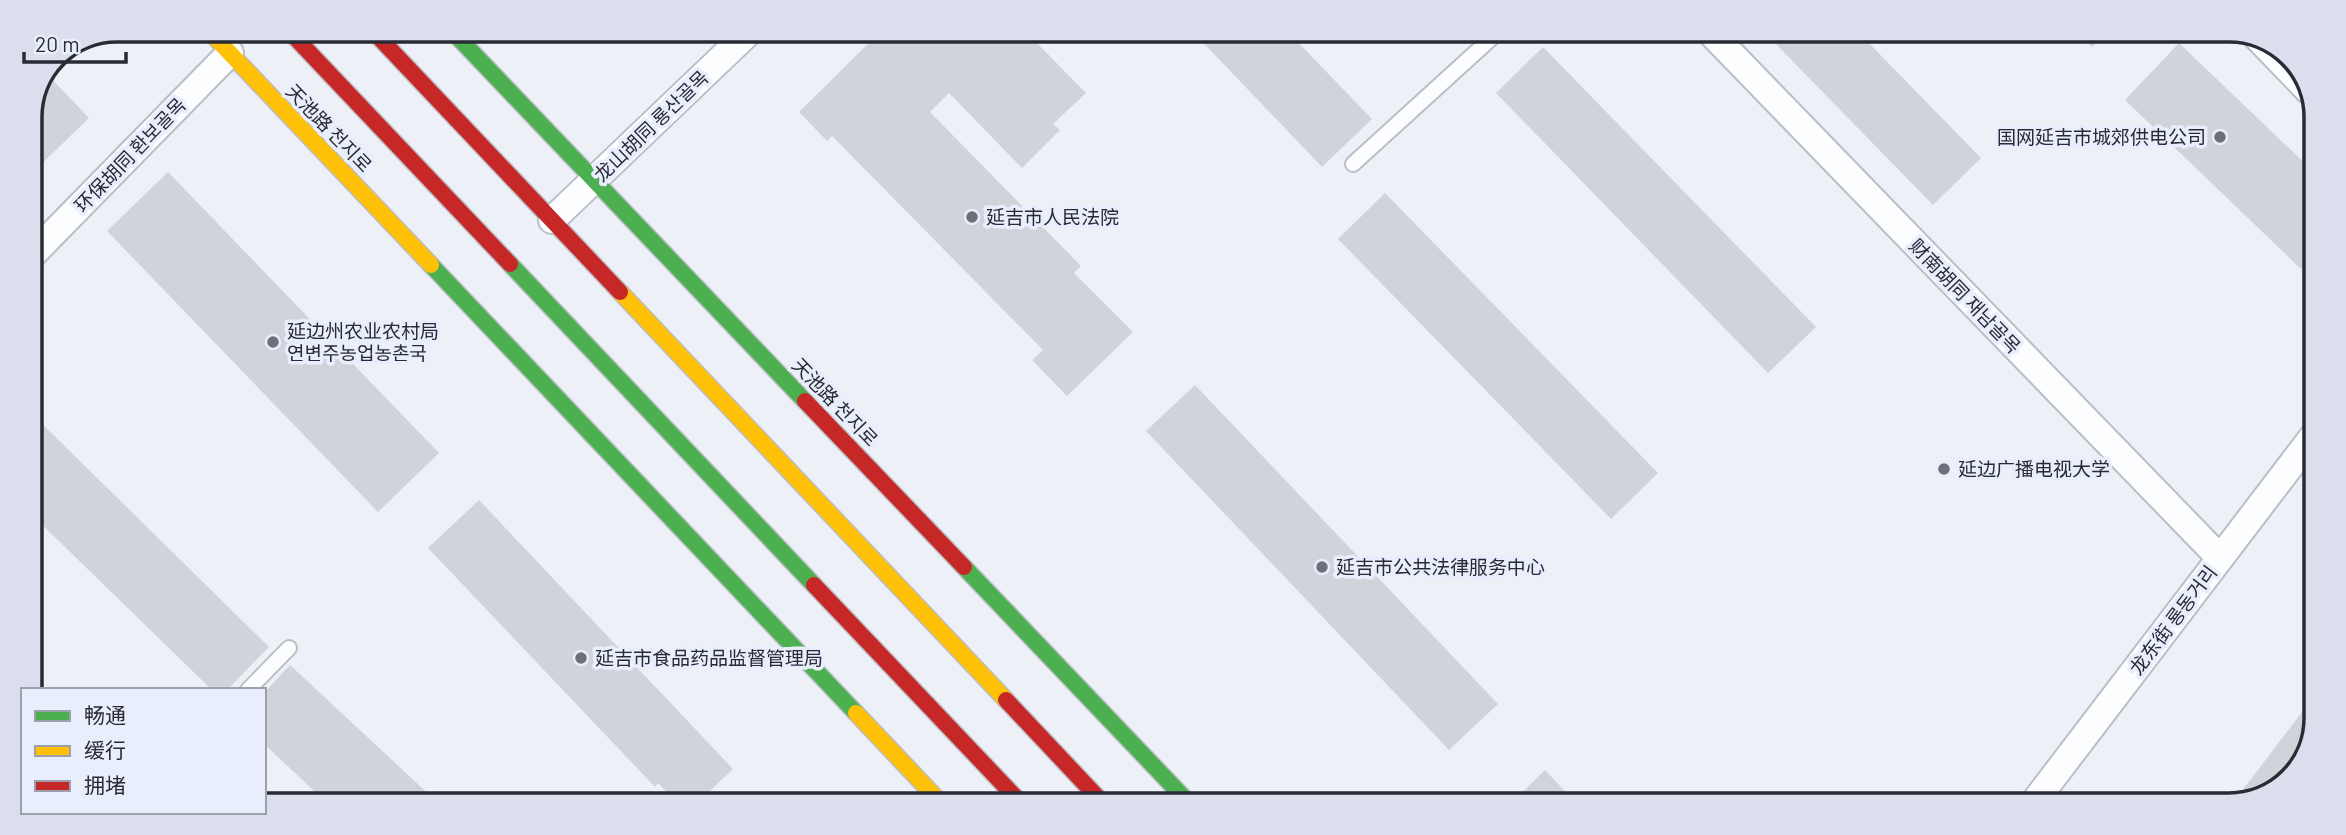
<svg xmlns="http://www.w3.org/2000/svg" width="2346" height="835" font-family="Barlow,'Noto Sans SC','Noto Sans KR',sans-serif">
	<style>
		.building { fill: #d1d3db }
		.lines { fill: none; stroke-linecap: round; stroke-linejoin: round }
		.lane-casing { stroke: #bcbec6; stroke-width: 18 }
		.street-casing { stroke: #bcbec6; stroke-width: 30 }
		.fast-casing { stroke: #bcbec6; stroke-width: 19 }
		.slow-casing { stroke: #bcbec6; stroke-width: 19 }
		.jam-casing { stroke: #bcbec6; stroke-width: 19 }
		.lane { stroke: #fcfdfe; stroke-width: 14 }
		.street { stroke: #fcfdfe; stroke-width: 26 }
		.fast { stroke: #4caf50; stroke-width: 16 }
		.slow { stroke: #ffc107; stroke-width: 16 }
		.jam { stroke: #c62828; stroke-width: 16 }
		.poi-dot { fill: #6d6f79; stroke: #e9eefd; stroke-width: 2.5 }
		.labels { text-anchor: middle; stroke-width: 7; stroke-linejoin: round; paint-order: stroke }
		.street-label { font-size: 19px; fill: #282a34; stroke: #e9eefd }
		.poi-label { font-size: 19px; fill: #282a34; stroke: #e9eefd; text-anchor: start }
		.rim { fill: none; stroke: #282a34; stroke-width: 3.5 }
	</style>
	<rect width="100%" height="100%" fill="#eef0f8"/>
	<g class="building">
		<path d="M881,31L1026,32L1086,93L1053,124L1060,130L1022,168L949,93L930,112L1081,266L1074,273L1133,332L1067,396L1032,360L1043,350L832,136L827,141L799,112Z"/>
		<path d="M1193,32H1288L1372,119L1322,167Z"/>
		<path d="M1765,33H1859L1981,158L1933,205Z"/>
		<path d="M2079,34H2106L2092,47Z"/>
		<path d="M2179,43L2316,174L2315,254L2301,269L2125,100Z"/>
		<path d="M1543,47L1816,327L1768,373L1496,93Z"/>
		<path d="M47,74L89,118L30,175V112Z"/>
		<path d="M168,172L439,453L378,512L107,231Z"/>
		<path d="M1385,193L1658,473L1611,519L1338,239Z"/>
		<path d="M1195,385L1498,704L1449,750L1146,431Z"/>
		<path d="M30,412L269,647L227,690H212L30,513Z"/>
		<path d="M479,500L733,769L698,802H676L658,783L655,787L428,548Z"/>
		<path d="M290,665L436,801H325L264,744V693Z"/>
		<path d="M2305,708L2312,714V746L2282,787L2232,804Z"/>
		<path d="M1545,770L1577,804H1510Z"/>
	</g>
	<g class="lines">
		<g class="lane-casing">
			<g id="lane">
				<path d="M1353,164L1497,33"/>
				<path d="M248,690L289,648"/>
			</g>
		</g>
		<g class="street-casing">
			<g id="street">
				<path d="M1711,33L2220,558"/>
				<path d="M2254,34L2308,90"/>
				<path d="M552,220L750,31"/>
				<path d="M30,257L230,53"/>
				<path d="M2032,805L2314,435"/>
			</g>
		</g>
		<g class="fast-casing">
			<g id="fast">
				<path d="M451,30L805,401"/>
				<path d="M510,264L814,585"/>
				<path d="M431,265L856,713"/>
				<path d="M964,567L1189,803"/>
			</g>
		</g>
		<g class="slow-casing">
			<g id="slow">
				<path d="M208,30L431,265"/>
				<path d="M620,292L1006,700"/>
				<path d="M856,713L941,803"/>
			</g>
		</g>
		<g class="jam-casing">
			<g id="jam">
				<path d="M288,30L510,264"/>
				<path d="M372,30L620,292"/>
				<path d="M805,401L964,567"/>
				<path d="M814,585L1021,803"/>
				<path d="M1006,700L1103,803"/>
			</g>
		</g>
		<use href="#lane" class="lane"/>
		<use href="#street" class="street"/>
		<use href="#fast" class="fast"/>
		<use href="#slow" class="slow"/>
		<use href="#jam" class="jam"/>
	</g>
	<g class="poi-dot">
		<circle cx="2220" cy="137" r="7"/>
		<circle cx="972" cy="217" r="7"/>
		<circle cx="273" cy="342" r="7"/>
		<circle cx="1944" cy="469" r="7"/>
		<circle cx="1322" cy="567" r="7"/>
		<circle cx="581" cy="658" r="7"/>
	</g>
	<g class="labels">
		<g class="street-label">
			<text transform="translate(651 126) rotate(-44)" y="7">龙山胡同 룡산골목</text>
			<text transform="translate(329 128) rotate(46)" y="7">天池路 천지로</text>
			<text transform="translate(130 155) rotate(-46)" y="7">环保胡同 환보골목</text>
			<text transform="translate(1965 296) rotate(46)" y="7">财南胡同 재남골목</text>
			<text transform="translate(835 402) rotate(46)" y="7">天池路 천지로</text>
			<text transform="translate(2173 620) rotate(-53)" y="7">龙东街 룡동거리</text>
		</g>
		<g class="poi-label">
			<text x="2206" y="144" text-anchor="end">国网延吉市城郊供电公司</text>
			<text x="986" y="224">延吉市人民法院</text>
			<text x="287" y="338">延边州农业农村局<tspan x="287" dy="22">연변주농업농촌국</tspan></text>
			<text x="1958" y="476">延边广播电视大学</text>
			<text x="1336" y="574">延吉市公共法律服务中心</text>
			<text x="595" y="665">延吉市食品药品监督管理局</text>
		</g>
	</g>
	<path d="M0 0H2346V835H0ZM117 42H2229A75 75 0 0 1 2304 117V718A75 75 0 0 1 2229 793H117A75 75 0 0 1 42 718V117A75 75 0 0 1 117 42Z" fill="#dadeed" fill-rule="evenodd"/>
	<path class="rim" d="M117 42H2229A75 75 0 0 1 2304 117V718A75 75 0 0 1 2229 793H117A75 75 0 0 1 42 718V117A75 75 0 0 1 117 42Z"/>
	<rect x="21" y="688" width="245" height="126" fill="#e9eefd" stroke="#9ca0ad" stroke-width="2"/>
	<rect x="35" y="711" width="35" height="10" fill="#4caf50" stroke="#9ca0ad" stroke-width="2"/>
	<text x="84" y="723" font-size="21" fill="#282a34">畅通</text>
	<rect x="35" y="746" width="35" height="10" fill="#ffc107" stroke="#9ca0ad" stroke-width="2"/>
	<text x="84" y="758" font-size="21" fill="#282a34">缓行</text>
	<rect x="35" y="781" width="35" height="10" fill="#c62828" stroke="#9ca0ad" stroke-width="2"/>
	<text x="84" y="793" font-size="21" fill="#282a34">拥堵</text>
	<path d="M24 52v10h102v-10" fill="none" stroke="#282a34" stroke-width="3.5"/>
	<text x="35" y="52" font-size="21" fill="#282a34" stroke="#e9eefd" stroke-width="5" paint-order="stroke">20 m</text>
</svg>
